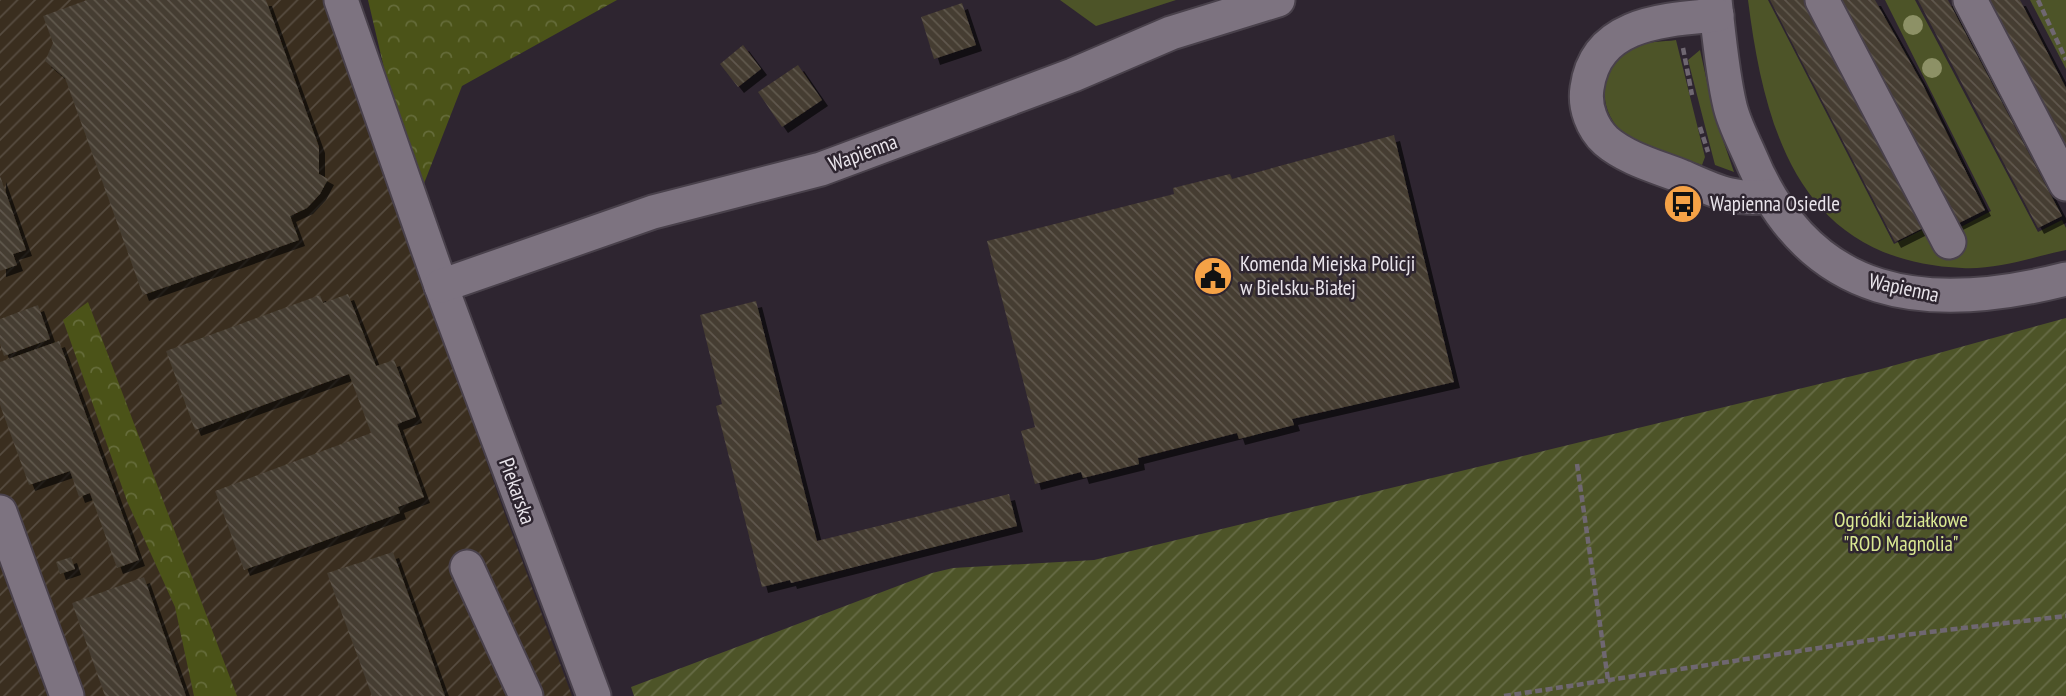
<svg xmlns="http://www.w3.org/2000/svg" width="2066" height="696" font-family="'PT Sans Narrow',sans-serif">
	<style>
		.industrial { fill: url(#industrial-furrows) }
		.green { fill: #4d5428 }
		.forest { fill: url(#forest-crowns) }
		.garden { fill: url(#garden-furrows) }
		.building { fill: url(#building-back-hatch); filter: url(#shadow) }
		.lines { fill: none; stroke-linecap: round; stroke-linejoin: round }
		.minor-casing { stroke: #49414b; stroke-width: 37 }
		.path { stroke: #6f6771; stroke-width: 4.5; stroke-dasharray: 7 3.5; stroke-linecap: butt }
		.minor { stroke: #7d7380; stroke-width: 33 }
		.tree { fill: #8d9166 }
		.labels { text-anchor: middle; stroke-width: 5; stroke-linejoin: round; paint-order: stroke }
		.street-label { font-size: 21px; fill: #e9e4eb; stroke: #2e2530 }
		.poi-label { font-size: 21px; fill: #e9e4eb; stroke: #2e2530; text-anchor: start }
		.park-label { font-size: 21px; fill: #dae992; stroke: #2e2530 }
	</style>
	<defs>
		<pattern id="industrial-furrows" width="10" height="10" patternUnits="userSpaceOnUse" patternTransform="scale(1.75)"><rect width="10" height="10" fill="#3a2e1f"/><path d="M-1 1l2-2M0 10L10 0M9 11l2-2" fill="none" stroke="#564c40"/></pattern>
		<pattern id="forest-crowns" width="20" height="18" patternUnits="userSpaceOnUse" patternTransform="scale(1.75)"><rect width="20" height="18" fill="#4b5318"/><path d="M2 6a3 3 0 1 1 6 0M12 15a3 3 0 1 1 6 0" fill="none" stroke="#656c3a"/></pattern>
		<pattern id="garden-furrows" width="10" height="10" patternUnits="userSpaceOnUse" patternTransform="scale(1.75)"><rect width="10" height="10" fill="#4d5428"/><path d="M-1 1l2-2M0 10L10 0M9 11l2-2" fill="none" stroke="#676c47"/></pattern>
		<pattern id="building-back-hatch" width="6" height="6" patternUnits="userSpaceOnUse" patternTransform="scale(1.75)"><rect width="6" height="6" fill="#453c30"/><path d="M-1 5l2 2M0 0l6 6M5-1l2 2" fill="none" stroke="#60584e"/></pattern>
		<filter id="shadow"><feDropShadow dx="6" dy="6" stdDeviation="0" flood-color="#0009"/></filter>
	</defs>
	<rect width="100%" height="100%" fill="#2e2530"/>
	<path class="industrial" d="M0,0H326L502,506L572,696H0Z"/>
	<g class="green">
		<path d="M1060,0H1176L1096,26Z"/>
		<path d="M1748,0H1768L1894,244L1924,229L1959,228L1991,211L1885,0H1915L2038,232L2062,220L2066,228V250C2033,257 1996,270 1962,268C1802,261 1765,135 1748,0Z"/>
		<path d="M2030,0H2066V69Z"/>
		<path d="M1676,40L1705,157L1702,165C1680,157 1639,147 1622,132C1596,108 1598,62 1634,47C1646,41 1663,42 1676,40Z"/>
		<path d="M1700,50L1714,114L1734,172L1715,165L1688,60Z"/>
	</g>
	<g class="forest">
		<path d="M368,0H617L462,86L416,204Z"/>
		<path d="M88,302L237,696H194L175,607L127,501L63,320Z"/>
	</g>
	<path class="garden" d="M2066,318V696H634L631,687L932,573L953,568L1094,560L1881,369Z"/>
	<g class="building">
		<path d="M87,0H266L319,147V174L328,179L320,194L307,208L290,216L299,240L143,295L65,78L45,61L53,43L43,16Z"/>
		<path d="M1770,0H1808L1925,227L1895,242Z"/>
		<path d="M1840,0H1875L1922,83L1985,210L1957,224Z"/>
		<path d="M1918,0H1948L2062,216L2038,228Z"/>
		<path d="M1984,0H2020L2066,88V155Z"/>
		<path d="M962,3L976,45L934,59L921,17Z"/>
		<path d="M743,45L761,69L738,87L720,64Z"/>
		<path d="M798,65L822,100L782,127L758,92Z"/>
		<path d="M1394,135L1454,382L1292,419L1294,425L1239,439L1237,433L1138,458L1139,464L1083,478L1081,472L1035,484L1021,431L1035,427L987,241L1174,194L1173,188L1230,174L1232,179Z"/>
		<path d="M0,176L26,250L13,254L17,265L0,271Z"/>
		<path d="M348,294L376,366L394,360L416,417L397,424L424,497L398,507L400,513L244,570L215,491L371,433L349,374L195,430L166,351L320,295L323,303Z"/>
		<path d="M756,301L817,541L1009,494L1017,526L791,583L790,580L762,587L716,406L722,404L700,315Z"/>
		<path d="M38,305L50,339L4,356L0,344V319Z"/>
		<path d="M59,341L139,560L117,568L90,493L79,497L70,471L29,485L0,405V362Z"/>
		<path d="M393,552L445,696H372L327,573Z"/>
		<path d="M71,557L75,569L60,574L56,562Z"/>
		<path d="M144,577L186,696H105L72,603Z"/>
	</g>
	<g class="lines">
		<g class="minor-casing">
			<g id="minor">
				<path d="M341,0L441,286L594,696"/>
				<path d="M1715,0C1719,35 1722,72 1730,106C1734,123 1743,140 1750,156C1810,302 1928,314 2066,279"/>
				<path d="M1822,0L1949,242"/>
				<path d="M1970,0L2066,184"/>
				<path d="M1717,15C1664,20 1596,22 1587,88C1584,107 1592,128 1606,141C1627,159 1658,167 1683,177C1713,190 1736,202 1769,196"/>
				<path d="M441,286L653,212L821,169L1073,75L1171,33L1278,0"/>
				<path d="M0,512L67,696"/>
				<path d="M467,567L526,696"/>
			</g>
		</g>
		<g class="path">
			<path d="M2038,0L2066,60"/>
			<path d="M1683,48L1692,95"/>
			<path d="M1700,127L1708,152"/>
			<path d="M1577,464L1608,680"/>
			<path d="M1504,696L1904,635L2066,616"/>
		</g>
		<use href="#minor" class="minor"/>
	</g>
	<g class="tree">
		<circle cx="1913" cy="25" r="10"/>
		<circle cx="1932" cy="68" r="10"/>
	</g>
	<defs>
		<g id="bus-disc" transform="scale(2.0125)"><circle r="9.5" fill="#f5a246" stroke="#2e2530"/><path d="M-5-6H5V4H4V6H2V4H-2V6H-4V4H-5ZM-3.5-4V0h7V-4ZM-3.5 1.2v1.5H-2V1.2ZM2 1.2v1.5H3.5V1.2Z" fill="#111"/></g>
		<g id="civic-disc" transform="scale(2.0125)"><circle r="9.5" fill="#f5a246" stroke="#2e2530"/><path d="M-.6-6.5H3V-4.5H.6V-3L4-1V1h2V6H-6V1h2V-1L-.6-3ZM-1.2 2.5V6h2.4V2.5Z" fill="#111"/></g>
	</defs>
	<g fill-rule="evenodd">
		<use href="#bus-disc" x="1683" y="204"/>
		<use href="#civic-disc" x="1213" y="276"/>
	</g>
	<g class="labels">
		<g class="street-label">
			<text transform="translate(863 153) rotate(-20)" y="7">Wapienna</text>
			<text transform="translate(1904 288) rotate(12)" y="7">Wapienna</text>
			<text transform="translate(517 491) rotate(70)" y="7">Piekarska</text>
		</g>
		<g class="poi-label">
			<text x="1710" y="211">Wapienna Osiedle</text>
			<text x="1240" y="271">Komenda Miejska Policji<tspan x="1240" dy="24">w Bielsku-Białej</tspan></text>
		</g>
		<g class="park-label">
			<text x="1901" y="527">Ogródki działkowe<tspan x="1901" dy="24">"ROD Magnolia"</tspan></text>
		</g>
	</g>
</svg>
